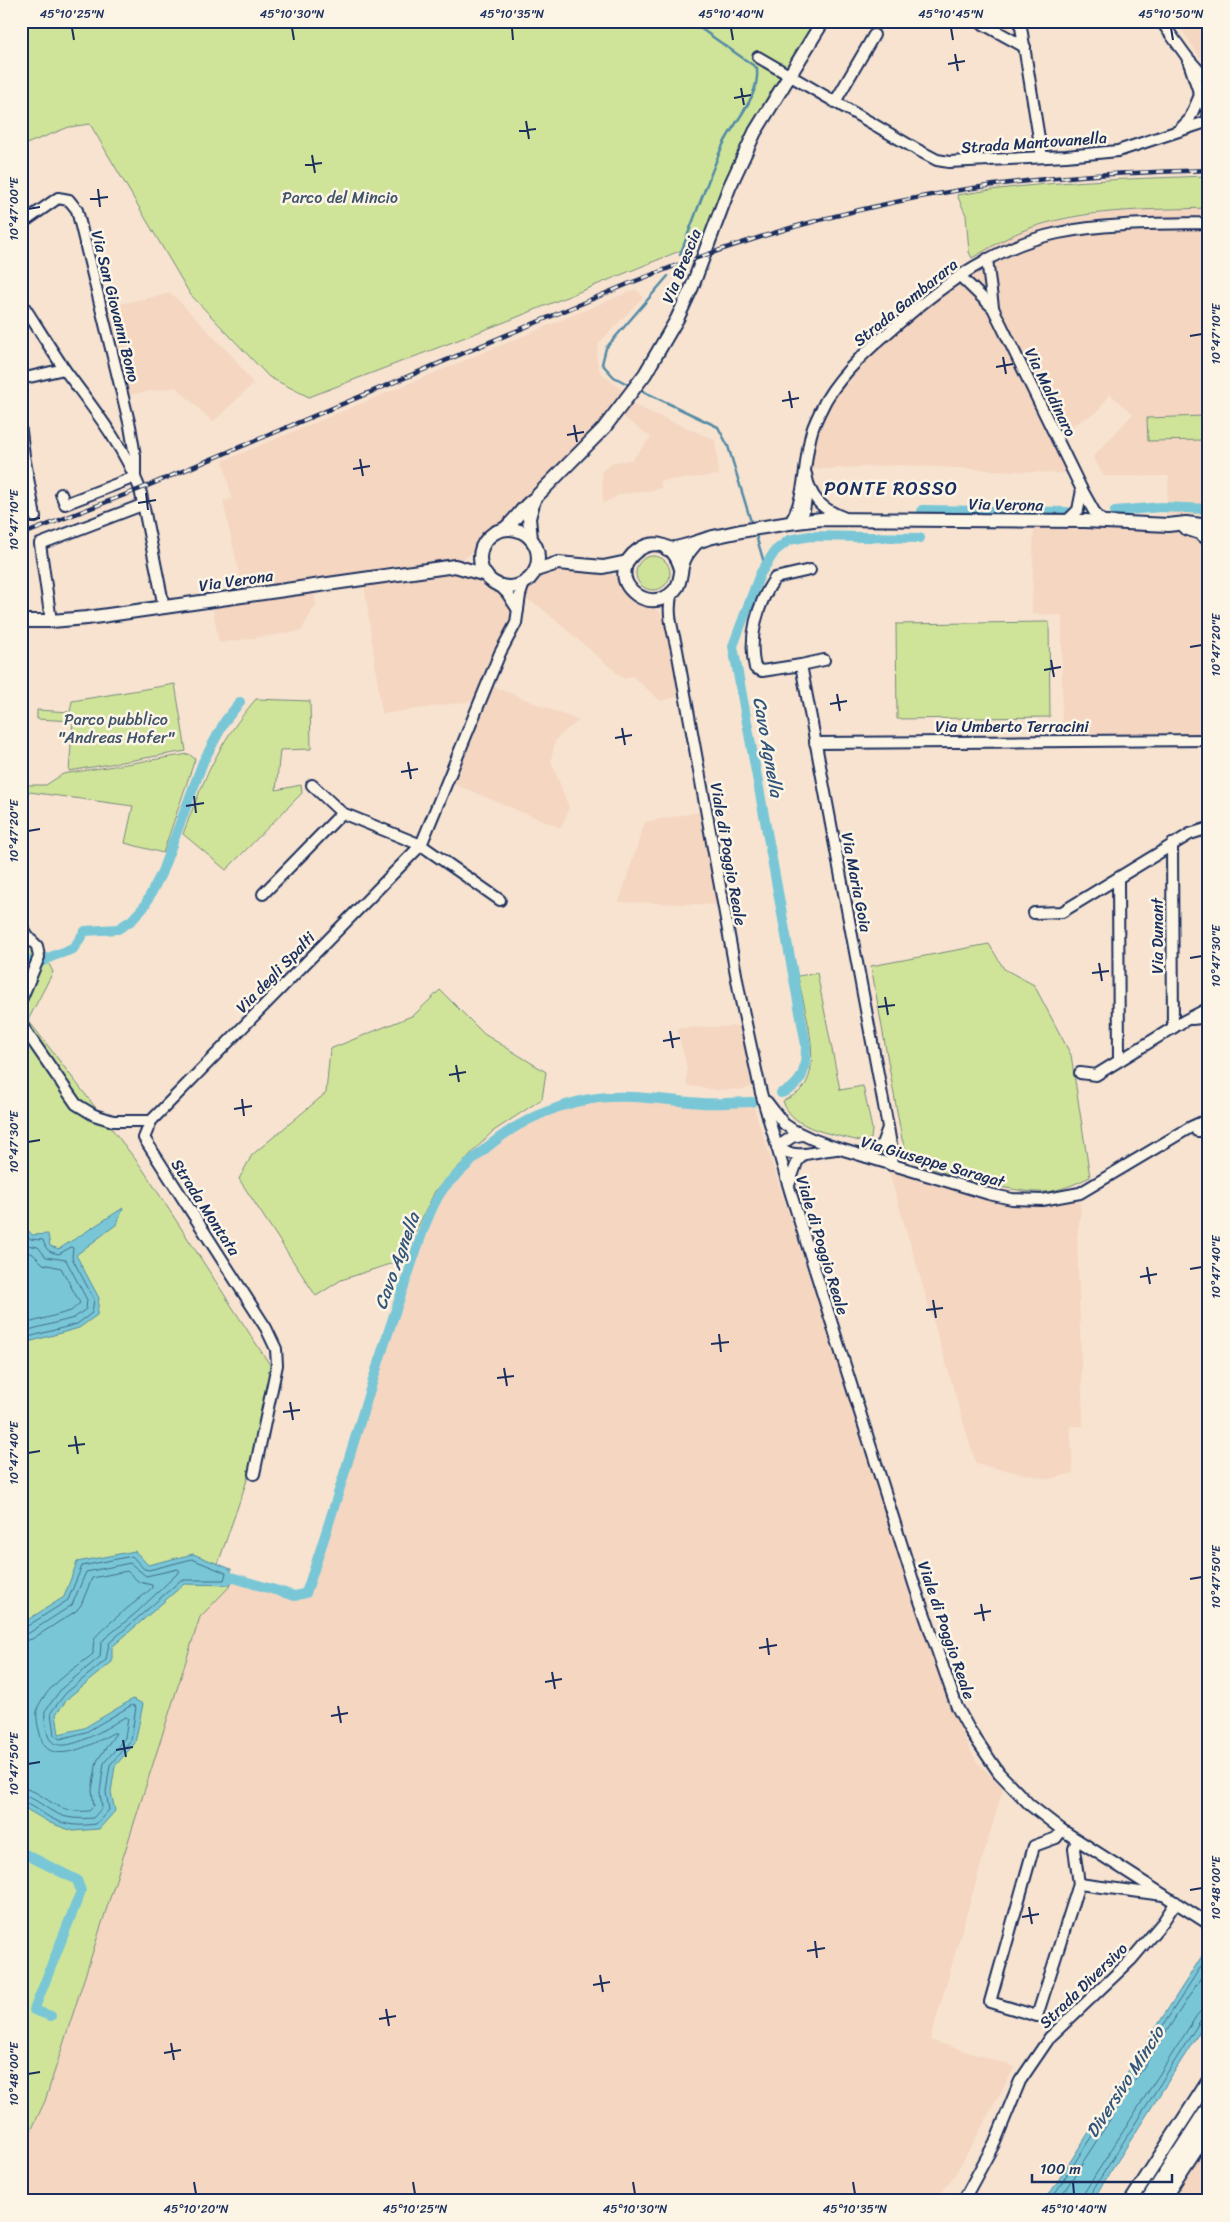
<svg xmlns="http://www.w3.org/2000/svg" width="1230" height="2222" font-family="Sriracha,sans-serif">
	<style>
		.built { fill: #f4d6c1 }
		.green { fill: #d0e499; stroke: #768a7c }
		.water { fill: #79c7d6; stroke: #538aa6 }
		.lines { fill: none; stroke-linecap: round; stroke-linejoin: round }
		.shore { stroke: #416c8e; stroke-width: 1 }
		.stream { stroke: #538aa6; stroke-width: 2.5 }
		.canal { stroke: #79c7d6; stroke-width: 10 }
		.minor-casing { stroke: #1b2f5e; stroke-width: 14 }
		.major-casing { stroke: #1b2f5e; stroke-width: 16 }
		.highway-casing { stroke: #1b2f5e; stroke-width: 19 }
		.minor { stroke: #fcf5e5; stroke-width: 10 }
		.major { stroke: #fcf5e5; stroke-width: 12 }
		.highway { stroke: #fcf5e5; stroke-width: 15 }
		.rail-casing { stroke: #1b2f5e; stroke-width: 4.5 }
		.rail { stroke: #fcf5e5; stroke-width: 2.5; stroke-dasharray: 8; stroke-linecap: butt }
		.ticks { fill: none; stroke: #1b2f5e; stroke-width: 2 }
		.labels { text-anchor: middle; stroke-width: 5; stroke-linejoin: round; paint-order: stroke }
		.street-label { font-size: 16px; fill: #1b2f5e; stroke: #fcf5e5 }
		.park-label { font-size: 16px; fill: #3f536a; stroke: #fcf5e5 }
		.water-label { font-size: 18px; font-style: italic; fill: #32557c; stroke: #fcf5e5 }
		.quarter-label { font-size: 19px; letter-spacing: 1px; fill: #1b2f5e; stroke: #fcf5e5 }
		.neatline { fill: none; stroke: #1b2f5e; stroke-width: 2 }
		.ticks-label { font-size: 12px; text-anchor: middle; fill: #1b2f5e }
	</style>
	<rect width="100%" height="100%" fill="#f7e3d0"/>
	<filter id="ink" filterUnits="userSpaceOnUse"><feTurbulence type="fractalNoise" baseFrequency=".02" numOctaves="2"/><feDisplacementMap in="SourceGraphic" scale="10" xChannelSelector="R" yChannelSelector="G"/><feConvolveMatrix kernelMatrix="1 2 1 2 8 2 1 2 1" color-interpolation-filters="sRGB"/></filter>
	<g filter="url(#ink)">
		<g class="built">
			<path d="M961,21H1011L1003,44Z"/>
			<path d="M1175,21H1209V68L1206,65Z"/>
			<path d="M1209,208V515H1166L1169,476H1104L1093,457L1133,414L1110,394L1097,412L1055,434L1075,474L899,465L801,470L823,397L845,365L904,308L964,265L999,242L1022,231L1056,221L1120,211Z"/>
			<path d="M636,289L643,297L599,343L596,357L600,372L626,393L602,425L503,527L485,537L480,545L470,554L455,564L243,591L223,501L232,499L223,461Z"/>
			<path d="M171,293L233,357L253,384L213,422L176,387L128,395L106,307Z"/>
			<path d="M631,404L715,440L719,475L660,481L661,489L621,494L603,503L602,471L614,462L632,460L651,437L623,417Z"/>
			<path d="M1034,523L1209,525V735L1062,734V615L1032,614Z"/>
			<path d="M455,569L484,578L490,584L498,588L515,611L514,623L478,700L382,714L364,583Z"/>
			<path d="M549,569L602,570L617,577L659,611L667,623L683,695L661,701L632,676L624,679L539,606L524,598L528,585L534,581L538,574Z"/>
			<path d="M314,591L316,604L301,631L219,643L212,603Z"/>
			<path d="M492,686L579,721L566,730L555,741L551,761L569,808L561,828L452,783Z"/>
			<path d="M711,810L727,905L619,902L645,822Z"/>
			<path d="M752,1026L764,1084L743,1089L716,1090L687,1085V1067L677,1028Z"/>
			<path d="M606,1096H634L703,1103L752,1102L953,1714L976,1761L1003,1788L930,2040L1015,2067L956,2173L935,2201H21V2152L45,2101L198,1618L231,1585V1577L295,1596L306,1593L322,1550L387,1336L426,1224L443,1190L492,1141L522,1122L547,1111L576,1102Z"/>
			<path d="M888,1169L994,1200L1078,1198L1081,1209L1077,1237L1083,1426H1070L1073,1473L1050,1479L976,1464Z"/>
			<path d="M1209,2140V2201H1169Z"/>
		</g>
		<g class="green">
			<path d="M21,21H823L768,110L709,239L510,320L309,397L269,377L190,294L90,124L69,127L21,146Z"/>
			<path d="M1209,176V208C1147,210 1081,208 1022,231C1005,238 988,249 972,258L969,252L966,215L957,195C1041,181 1124,179 1209,176Z"/>
			<path d="M1204,416V440L1148,441L1147,418Z"/>
			<circle cx="653" cy="573" r="17"/>
			<path d="M1049,622L1050,717L897,719L896,624Z"/>
			<path d="M175,684L186,751L69,771L73,721L37,719V710L70,712L72,701Z"/>
			<path d="M256,699L310,701L311,749L280,750L276,790L301,785L302,793L226,870L183,834C203,781 218,743 256,699Z"/>
			<path d="M189,754L195,759L163,853L125,843L133,806L22,791V785H46L63,774Z"/>
			<path d="M21,909L53,972L28,1020L142,1168L281,1382L211,1584L231,1585L200,1617L45,2101L21,2152Z"/>
			<path d="M989,944L1004,969L1034,985L1071,1055L1090,1177C1075,1184 1060,1191 1043,1192C1021,1194 929,1173 914,1159C907,1153 905,1147 902,1139L871,966Z"/>
			<path d="M817,973L840,1090L863,1086L872,1129L871,1139L863,1142C836,1134 792,1131 783,1101C790,1097 798,1094 803,1088C823,1063 803,1005 798,976Z"/>
			<path d="M440,990L484,1034L546,1072L542,1099L492,1132L435,1191L402,1260L341,1280L316,1296L239,1179L252,1155L326,1093L330,1049L414,1015Z"/>
		</g>
		<g class="water">
			<path d="M123,1208L117,1224L76,1255L99,1298L97,1315L79,1328L21,1344V1221L32,1235L48,1234L50,1246L59,1249Z"/>
			<path d="M135,1551L148,1565L193,1554L231,1569V1585L184,1584L112,1647V1662L69,1697L56,1714L59,1734L84,1728L133,1699L143,1704L135,1743L115,1766L111,1792L115,1811L99,1829L73,1831L50,1823L21,1806V1624L64,1597L77,1562Z"/>
			<path d="M1209,1945V2017L1092,2201H1045Z"/>
		</g>
		<g class="lines">
			<g class="shore">
				<path d="M21,1229L30,1239L43,1240C46,1250 48,1252 59,1254L71,1247L73,1248L72,1258L94,1299L92,1313L77,1324L21,1339"/>
				<path d="M21,1239L27,1245L38,1247L46,1257L66,1260L87,1300L86,1309L74,1318L21,1332"/>
				<path d="M21,1250L33,1254L43,1264L61,1268L80,1303L71,1311L21,1325"/>
				<path d="M21,1628L26,1627L68,1600L82,1566L132,1556L144,1569L149,1570L192,1559L226,1573L224,1580H181L109,1643L106,1660L66,1693L51,1712L54,1735L60,1739L86,1732L132,1705L136,1707L131,1740L110,1765L106,1792L109,1810L96,1824C81,1826 67,1826 53,1819C42,1814 33,1804 21,1802"/>
				<path d="M21,1634L29,1633L72,1605L86,1572L130,1563L146,1576L178,1569L180,1571L136,1613L104,1639L101,1644L100,1657L62,1688L45,1711C44,1718 46,1724 47,1731C52,1766 109,1726 125,1717L128,1718L125,1738L104,1763L100,1792L102,1808L93,1818C79,1819 66,1819 54,1812C43,1807 34,1796 21,1796"/>
				<path d="M21,1642L32,1639L76,1611L81,1605L92,1578L127,1571L139,1582L152,1585V1588C141,1598 100,1629 95,1638C93,1643 93,1649 93,1654C74,1669 48,1685 38,1707C35,1716 38,1726 40,1734C46,1771 95,1743 113,1733H116L97,1761L92,1790L94,1806L89,1811C78,1812 68,1811 58,1806C45,1800 36,1789 21,1788"/>
				<path d="M1050,2201L1209,1954"/>
				<path d="M1058,2201L1209,1965"/>
				<path d="M1082,2201L1084,2193L1197,2015L1202,2010L1209,2009"/>
				<path d="M1088,2201L1089,2196L1202,2018L1209,2015"/>
			</g>
			<g class="stream">
				<path d="M680,255C694,219 707,182 722,147C734,121 760,98 757,68L690,21"/>
				<path d="M631,386L614,377L602,364L606,348L668,276"/>
				<path d="M638,389L718,427L728,446L752,525"/>
				<path d="M755,532L765,566"/>
			</g>
			<g class="canal">
				<path d="M922,510L1067,512"/>
				<path d="M1115,511L1161,507L1209,509"/>
				<path d="M21,951L31,967L53,956L73,949L85,931L118,929L132,920L144,907L161,874L203,762L225,721L240,702"/>
				<path d="M781,1093C805,1085 806,1066 806,1045L733,646L760,574L775,551L789,540L810,536L920,538"/>
				<path d="M231,1577L295,1596L306,1593C341,1492 368,1387 404,1286C414,1259 427,1211 443,1189C448,1182 456,1176 462,1170C496,1136 529,1114 576,1102C618,1091 659,1100 702,1103C718,1104 735,1102 752,1102"/>
				<path d="M21,1852L77,1880L81,1891L34,2010L51,2016"/>
			</g>
			<g class="minor-casing">
				<g id="minor">
					<path d="M978,21L1025,47"/>
					<path d="M1020,21L1042,157"/>
					<path d="M1161,21L1187,57L1209,82"/>
					<path d="M758,57L916,149L937,160L949,162L1066,156L1118,151L1209,121"/>
					<path d="M1200,95L1209,115"/>
					<path d="M835,102L874,35"/>
					<path d="M1179,130L1189,120L1200,95L1187,57"/>
					<path d="M21,224L58,198L69,200L77,210L130,426L135,456V477"/>
					<path d="M987,259L993,307"/>
					<path d="M960,276L993,308L1082,490L1096,515L1104,522"/>
					<path d="M21,302C36,325 50,348 65,370C93,408 123,445 140,489L164,607"/>
					<path d="M21,379L64,369"/>
					<path d="M21,431L24,456L35,517"/>
					<path d="M806,474C810,497 821,509 843,517"/>
					<path d="M61,494L65,504L135,477"/>
					<path d="M1067,521L1078,510L1082,490"/>
					<path d="M799,522L804,511L807,492"/>
					<path d="M790,523C807,496 803,461 812,431C815,421 821,410 826,400C844,370 872,346 898,324C945,283 996,246 1058,233C1107,223 1159,224 1209,223"/>
					<path d="M500,586L507,593L518,610"/>
					<path d="M672,592C666,613 673,630 677,650L740,996L761,1093L791,1194L915,1587L957,1707L969,1729L999,1773L1030,1805L1062,1830L1209,1924"/>
					<path d="M51,621L40,544L142,505"/>
					<path d="M824,660L801,665L888,1127L892,1151L891,1165"/>
					<path d="M801,665L762,671L755,668C748,638 757,604 775,578L810,570"/>
					<path d="M815,743L1209,740"/>
					<path d="M312,785L342,813L421,845L500,900"/>
					<path d="M1172,844L1173,1028"/>
					<path d="M1118,878L1119,1060"/>
					<path d="M263,894L342,813"/>
					<path d="M1034,913L1062,912L1190,834L1209,828"/>
					<path d="M21,930L37,946L39,957L21,1000"/>
					<path d="M1192,1019L1209,1017"/>
					<path d="M21,1024L76,1104L94,1115L113,1121H151L144,1138L266,1328L276,1349L277,1365L254,1474"/>
					<path d="M1080,1073L1096,1075L1184,1021L1209,1008"/>
					<path d="M767,1102L784,1124L793,1130L812,1139L837,1148L989,1194L1012,1199L1042,1200L1080,1193L1191,1127L1209,1119"/>
					<path d="M151,1121L421,845L500,653L516,623L520,595L524,583"/>
					<path d="M1197,1131H1209"/>
					<path d="M777,1147C799,1161 812,1151 836,1149"/>
					<path d="M777,1147L792,1137L802,1135"/>
					<path d="M867,1157L882,1144L888,1128"/>
					<path d="M789,1185L797,1162L803,1155"/>
					<path d="M1062,1830L1056,1838L1034,1846L990,2002L1037,2016L1079,1884L1074,1849L1077,1840"/>
					<path d="M1079,1884L1163,1895"/>
					<path d="M963,2201L995,2142L1020,2081L1050,2037L1131,1960L1163,1922L1176,1902"/>
				</g>
			</g>
			<g class="major-casing">
				<g id="major">
					<path d="M1185,528L1200,533L1209,540"/>
					<circle cx="509" cy="558" r="29"/>
					<path d="M504,529C516,520 522,507 534,499L604,428L645,374L677,319L692,287L729,188L755,132L823,21"/>
					<path d="M531,539L529,518L534,500"/>
					<path d="M667,549C684,548 697,541 713,537C748,529 785,523 821,519L1085,521L1168,525L1186,523L1209,526"/>
					<path d="M681,569C666,513 596,566 637,595C650,604 668,601 677,587C682,578 680,567 685,558C688,552 693,547 697,542"/>
					<path d="M536,570L558,563L603,567L627,562"/>
					<path d="M21,621H51L87,618L455,566L486,575"/>
					<path d="M1131,2201L1209,2080"/>
					<path d="M1162,2201L1209,2129"/>
				</g>
			</g>
			<g class="highway-casing">
				<path id="highway" d="M1149,2201L1209,2108"/>
			</g>
			<use href="#minor" class="minor"/>
			<use href="#major" class="major"/>
			<use href="#highway" class="highway"/>
			<g class="rail-casing">
				<path id="rail" d="M21,535L140,489L628,284C762,230 902,193 1046,179C1100,173 1154,172 1209,170"/>
			</g>
			<use href="#rail" class="rail"/>
		</g>
	</g>
	<path class="ticks" d="M72,28L74,40M292,28L294,40M512,28L513,40M731,28L733,40M951,28L953,40M1171,28L1173,40M955,54L958,71M948,64L965,61M741,88L744,105M734,98L751,95M526,121L529,139M519,131L536,129M312,155L315,173M305,165L322,163M98,189L100,207M90,199L108,197M28,209L40,207M1190,336L1202,334M1003,357L1006,374M996,367L1013,364M789,391L792,408M782,401L799,398M574,425L577,442M567,435L584,432M360,459L363,476M353,469L370,466M146,493L148,510M138,503L156,500M28,520L40,518M1190,647L1202,645M1051,660L1054,677M1044,670L1061,667M837,694L840,711M830,704L847,701M622,728L625,745M615,738L632,735M408,762L411,779M401,772L418,769M194,796L196,813M186,806L204,803M28,831L40,829M1190,958L1202,956M1099,963L1102,981M1092,973L1109,971M885,997L888,1015M878,1007L895,1005M670,1031L673,1048M663,1041L680,1038M456,1065L459,1082M449,1075L466,1072M242,1099L244,1116M234,1109L252,1106M28,1142L40,1140M1147,1267L1150,1284M1190,1269L1202,1267M1140,1277L1157,1274M933,1300L936,1318M926,1310L943,1308M719,1334L721,1352M711,1344L729,1342M504,1368L507,1386M497,1378L514,1376M290,1402L293,1420M283,1412L300,1410M75,1436L78,1454M68,1446L85,1444M28,1453L40,1451M1190,1579L1202,1577M981,1604L984,1621M974,1614L991,1611M767,1638L769,1655M759,1648L777,1645M552,1672L555,1689M545,1682L562,1679M338,1706L341,1723M331,1716L348,1713M123,1740L126,1757M116,1750L133,1747M28,1764L40,1762M1190,1890L1202,1888M1029,1907L1032,1924M1022,1917L1039,1914M815,1941L817,1958M807,1951L825,1948M600,1975L603,1992M593,1985L610,1982M386,2009L389,2026M379,2019L396,2016M171,2043L174,2060M164,2053L181,2050M28,2074L40,2072M194,2182L196,2194M413,2182L415,2194M633,2182L635,2194M853,2182L855,2194M1073,2182L1074,2194"/>
	<g class="labels">
		<g class="street-label">
			<text transform="translate(1034 142) rotate(-4)" y="6">Strada Mantovanella</text>
			<text transform="translate(681 266) rotate(-68)" y="6">Via Brescia</text>
			<text transform="translate(905 302) rotate(-39)" y="6">Strada Gambarara</text>
			<text transform="translate(116 306) rotate(76)" y="6">Via San Giovanni Bono</text>
			<text transform="translate(1051 392) rotate(64)" y="6">Via Maldinaro</text>
			<text transform="translate(1006 504) rotate(1)" y="6">Via Verona</text>
			<text transform="translate(236 580) rotate(-8)" y="6">Via Verona</text>
			<text x="1012" y="732">Via Umberto Terracini</text>
			<text transform="translate(729 854) rotate(80)" y="6">Viale di Poggio Reale</text>
			<text transform="translate(857 882) rotate(79)" y="6">Via Maria Goia</text>
			<text transform="translate(1157 936) rotate(-90)" y="6">Via Dunant</text>
			<text transform="translate(275 972) rotate(-46)" y="6">Via degli Spalti</text>
			<text transform="translate(933 1161) rotate(16)" y="6">Via Giuseppe Saragat</text>
			<text transform="translate(206 1207) rotate(57)" y="6">Strada Montata</text>
			<text transform="translate(823 1245) rotate(73)" y="6">Viale di Poggio Reale</text>
			<text transform="translate(947 1630) rotate(71)" y="6">Viale di Poggio Reale</text>
			<text transform="translate(1083 1985) rotate(-44)" y="6">Strada Diversivo</text>
		</g>
		<g class="park-label">
			<text x="340" y="203">Parco del Mincio</text>
			<text x="116" y="725">Parco pubblico<tspan x="116" dy="18">"Andreas Hofer"</tspan></text>
		</g>
		<g class="water-label">
			<text transform="translate(768 747) rotate(80)" y="6">Cavo Agnella</text>
			<text transform="translate(397 1261) rotate(-70)" y="6">Cavo Agnella</text>
			<text transform="translate(1125 2082) rotate(-57)" y="6">Diversivo Mincio</text>
		</g>
		<g class="quarter-label">
			<text x="891" y="495">PONTE ROSSO</text>
		</g>
	</g>
	<rect width="1230" height="2222" fill="none" stroke="#fcf5e5" stroke-width="55"/>
	<path d="M1032 2174v8h140v-8" fill="none" stroke="#1b2f5e" stroke-width="2.5"/>
	<text x="1040" y="2174" font-size="15" fill="#1b2f5e" stroke="#fcf5e5" stroke-width="4" paint-order="stroke">100 m</text>
	<rect x="28" y="28" width="1174" height="2166" class="neatline"/>
	<g class="ticks-label">
		<text x="72" y="18">45°10'25"N</text>
		<text x="292" y="18">45°10'30"N</text>
		<text x="512" y="18">45°10'35"N</text>
		<text x="731" y="18">45°10'40"N</text>
		<text x="951" y="18">45°10'45"N</text>
		<text x="1171" y="18">45°10'50"N</text>
		<text transform="translate(14 209) rotate(-90)" y="4">10°47'00"E</text>
		<text transform="translate(1216 334) rotate(-90)" y="4">10°47'10"E</text>
		<text transform="translate(14 520) rotate(-90)" y="4">10°47'10"E</text>
		<text transform="translate(1216 645) rotate(-90)" y="4">10°47'20"E</text>
		<text transform="translate(14 831) rotate(-90)" y="4">10°47'20"E</text>
		<text transform="translate(1216 956) rotate(-90)" y="4">10°47'30"E</text>
		<text transform="translate(14 1142) rotate(-90)" y="4">10°47'30"E</text>
		<text transform="translate(1216 1267) rotate(-90)" y="4">10°47'40"E</text>
		<text transform="translate(14 1453) rotate(-90)" y="4">10°47'40"E</text>
		<text transform="translate(1216 1577) rotate(-90)" y="4">10°47'50"E</text>
		<text transform="translate(14 1764) rotate(-90)" y="4">10°47'50"E</text>
		<text transform="translate(1216 1888) rotate(-90)" y="4">10°48'00"E</text>
		<text transform="translate(14 2074) rotate(-90)" y="4">10°48'00"E</text>
		<text x="196" y="2213">45°10'20"N</text>
		<text x="415" y="2213">45°10'25"N</text>
		<text x="635" y="2213">45°10'30"N</text>
		<text x="855" y="2213">45°10'35"N</text>
		<text x="1074" y="2213">45°10'40"N</text>
	</g>
</svg>
